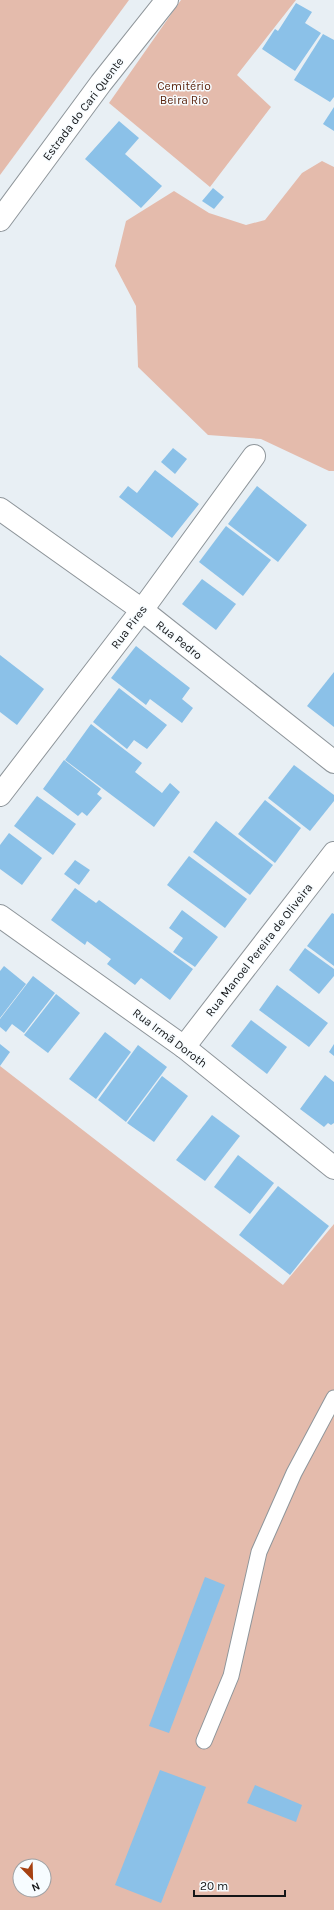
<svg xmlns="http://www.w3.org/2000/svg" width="334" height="1910" font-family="Karla,sans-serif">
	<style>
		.green { fill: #e4bbac; fill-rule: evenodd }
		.building { fill: #8bc1e8 }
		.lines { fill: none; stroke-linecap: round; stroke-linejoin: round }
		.service-casing { stroke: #8e959a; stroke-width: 17 }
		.minor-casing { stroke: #8e959a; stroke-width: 24 }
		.service { stroke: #fff; stroke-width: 15 }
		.minor { stroke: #fff; stroke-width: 22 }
		.labels { text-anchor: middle; stroke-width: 3; stroke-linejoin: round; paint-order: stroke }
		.park-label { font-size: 12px; fill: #5c250e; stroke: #f7fcff }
		.street-label { font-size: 12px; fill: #141618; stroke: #f7fcff }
	</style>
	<rect width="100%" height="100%" fill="#e8eff4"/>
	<g class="green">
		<path d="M0,0H129L0,175Z"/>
		<path d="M181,0H296L237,75L271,107L210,187L109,103Z"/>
		<path d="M322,161L334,167V471H329L261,439L208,435L138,367L136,306L115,266L126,221L174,191L209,213L246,225L265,220L302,173Z"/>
		<path d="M0,1066L283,1285L334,1224V1910H0ZM20,1866H44V1890H20Z"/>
	</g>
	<g class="building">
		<path d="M296,3L312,12L305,23L321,33L295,71L262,49L275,29L278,31Z"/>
		<path d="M323,34L334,40V97L330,102L294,80Z"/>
		<path d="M334,107V131L323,124Z"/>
		<path d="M119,121L139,138L125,154L162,186L141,208L85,159Z"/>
		<path d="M213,188L224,197L214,209L202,201Z"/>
		<path d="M173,448L187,459L175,474L161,462Z"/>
		<path d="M155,470L199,504L172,538L119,497L128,486L137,493Z"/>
		<path d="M257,486L307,525L278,562L228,524Z"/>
		<path d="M226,526L271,560L243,596L199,562Z"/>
		<path d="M202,579L236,604L216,630L182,604Z"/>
		<path d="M136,646L190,688L182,699L193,708L182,723L150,699L146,705L111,678Z"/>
		<path d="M0,655L44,689L17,725L0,712Z"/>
		<path d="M334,672V727L307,706Z"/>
		<path d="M119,688L167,725L147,749L134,740L127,749L93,722Z"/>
		<path d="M91,724L142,763L135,772L162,793L170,783L180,792L154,827L65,760Z"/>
		<path d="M64,760L101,789L97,794L102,798L87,816L82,812L78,816L43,789Z"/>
		<path d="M294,765L334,795V801L310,831L268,798Z"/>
		<path d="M37,796L76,824L53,855L14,826Z"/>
		<path d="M265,800L301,828L275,863L238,834Z"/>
		<path d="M216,821L273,865L250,895L193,852Z"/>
		<path d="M9,833L42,858L22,885L0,869V845Z"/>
		<path d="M189,856L247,899L225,928L167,885Z"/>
		<path d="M75,860L90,870L79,885L64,874Z"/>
		<path d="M75,888L96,903L99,900L193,969L170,1000L141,978L135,985L107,964L111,959L87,941L85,945L51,920Z"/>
		<path d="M182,910L218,937L195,967L173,952L183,938L169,928Z"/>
		<path d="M332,913L334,914V966L307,946Z"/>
		<path d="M305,948L334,969V976L319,994L289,970Z"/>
		<path d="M4,966L26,984L0,1018V971Z"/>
		<path d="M33,976L55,993L24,1033L12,1024L6,1032L0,1027V1019Z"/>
		<path d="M277,985L328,1023L309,1047L259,1010Z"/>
		<path d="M56,994L80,1013L48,1053L24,1035Z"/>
		<path d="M251,1020L287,1047L267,1074L231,1046Z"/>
		<path d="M105,1032L131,1052L96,1099L69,1079Z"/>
		<path d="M0,1044L10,1052L0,1066Z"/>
		<path d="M334,1044V1056L329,1052Z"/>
		<path d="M138,1045L167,1067L126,1122L98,1100Z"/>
		<path d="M325,1075L334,1082V1123L331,1125L328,1123L324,1127L300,1109Z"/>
		<path d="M162,1076L188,1096L154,1142L127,1123Z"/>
		<path d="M212,1115L240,1136L205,1181L176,1160Z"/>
		<path d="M238,1155L274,1183L250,1214L214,1187Z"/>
		<path d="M278,1186L329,1226L290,1275L239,1235Z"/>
		<path d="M205,1577L225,1585L169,1733L149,1726Z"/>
		<path d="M160,1770L206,1787L161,1903L115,1885Z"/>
		<path d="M255,1785L302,1805L296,1822L247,1803Z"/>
	</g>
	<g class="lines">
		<g class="service-casing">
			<path id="service" d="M204,1741L231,1676L259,1552L294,1473L334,1398"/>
		</g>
		<g class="minor-casing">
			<g id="minor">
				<path d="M0,220L101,83L167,0"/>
				<path d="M0,509L142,610L334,762"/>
				<path d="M0,795L142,610L254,456"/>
				<path d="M0,916L184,1047L334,1168"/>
				<path d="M184,1047L334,853"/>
			</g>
		</g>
		<use href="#service" class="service"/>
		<use href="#minor" class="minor"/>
	</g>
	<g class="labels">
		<g class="park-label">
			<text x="184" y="90">Cemitério<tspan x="184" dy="14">Beira Rio</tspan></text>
		</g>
		<g class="street-label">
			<text transform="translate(83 109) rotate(-53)" y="4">Estrada do Cari Quente</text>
			<text transform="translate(129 627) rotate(-53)" y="4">Rua Pires</text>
			<text transform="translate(179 640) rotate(38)" y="4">Rua Pedro</text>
			<text transform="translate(259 950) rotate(-52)" y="4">Rua Manoel Pereira de Oliveira</text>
			<text transform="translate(170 1038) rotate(37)" y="4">Rua Irmã Doroth</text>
		</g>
	</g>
	<g transform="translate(32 1878) rotate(157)"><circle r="19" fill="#f7fcff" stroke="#9ca0a3"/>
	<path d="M0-3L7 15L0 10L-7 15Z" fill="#a64112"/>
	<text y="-6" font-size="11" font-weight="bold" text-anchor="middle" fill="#141618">N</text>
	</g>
	<path d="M194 1890v6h91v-6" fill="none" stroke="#141618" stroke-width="2"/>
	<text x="200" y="1890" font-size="12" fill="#141618" stroke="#f7fcff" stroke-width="3" paint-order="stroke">20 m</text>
</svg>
